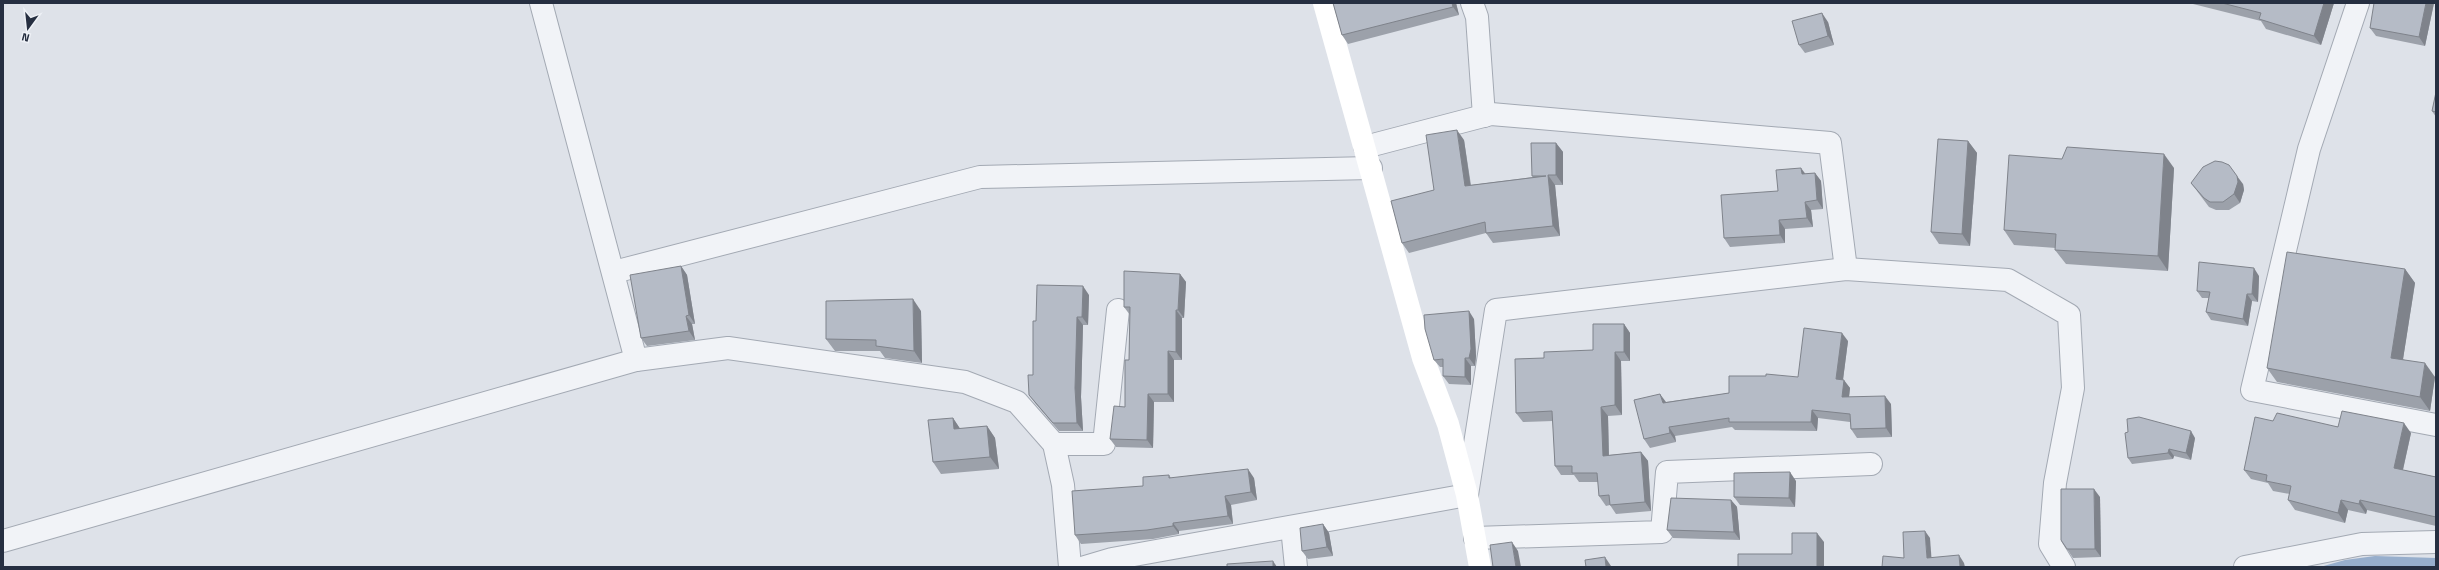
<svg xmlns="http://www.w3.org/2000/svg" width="2439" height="570" font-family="'Titillium Web',sans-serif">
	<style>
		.water { fill: #97aecc }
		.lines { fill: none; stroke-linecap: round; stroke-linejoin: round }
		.street-casing { stroke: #a3a9b3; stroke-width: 24 }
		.street { stroke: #f1f3f7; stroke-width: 22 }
		.secondary { stroke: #fff; stroke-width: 22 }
		.wall { fill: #9ca1aa }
		.shaded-wall { fill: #7f838b }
		.building { fill: #b5bbc6; stroke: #7f838b }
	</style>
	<rect width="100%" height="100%" fill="#dee2e9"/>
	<path class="water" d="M2375,556L2436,558V567H2320L2345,560Z"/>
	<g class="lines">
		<g class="street-casing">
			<g id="street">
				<path d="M1472,3L1477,17L1484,116"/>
				<path d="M2358,3L2309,149L2252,390L2436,425"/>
				<path d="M1365,147L1491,114L1830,143L1846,269"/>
				<path d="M614,272L980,177L1371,168"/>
				<path d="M636,360L728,348L965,382L1017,402L1054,444L1063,485L1070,567"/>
				<path d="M1054,444H1104L1118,310"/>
				<path d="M1292,527L1296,567"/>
				<path d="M1475,538L1662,532L1667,472L1871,464"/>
				<path d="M3,541L636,360L541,3"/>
				<path d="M1085,567L1112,559L1467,495L1496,310L1846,269L2008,280L2069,315L2073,388L2055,483L2050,544L2064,567"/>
				<path d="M2245,567L2362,544L2436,542"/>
			</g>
		</g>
		<use href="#street" class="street"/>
		<path class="secondary" d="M1324,3L1423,358L1448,424L1467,495L1480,567"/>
	</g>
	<g class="wall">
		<path d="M1333,3H1456L1459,15L1348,44L1342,35Z"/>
		<path d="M2189,3H2334L2321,45L2266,29L2261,21Z"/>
		<path d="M2434,3L2425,46L2376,36L2370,28Z"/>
		<path d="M1828,22L1834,45L1805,53L1799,45Z"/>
		<path d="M2436,92V117L2432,111Z"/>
		<path d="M1464,140L1471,185L1533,177L1532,176L1556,143L1563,152V185H1555L1560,236L1493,243L1486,233L1409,253L1402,243Z"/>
		<path d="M1968,141L1977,153L1970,246L1939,244L1931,232Z"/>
		<path d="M2062,159L2174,168L2168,271L2066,264L2055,250L2056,248L2014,245L2004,230Z"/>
		<path d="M1815,173L1821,181L1823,209L1811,210L1813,227L1785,229V243L1730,247L1724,238L1778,191L1805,174Z"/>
		<path d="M2191,183L2243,184L2244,190L2240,203L2229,210H2216L2209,207Z"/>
		<path d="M681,266L687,275L695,324H692L695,340L647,346L641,338Z"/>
		<path d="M2405,269L2415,283L2403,359L2435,377L2430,411L2277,382L2267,368Z"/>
		<path d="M1180,274L1186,282L1184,318H1182V360H1174V402H1154L1153,448L1116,447L1110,439L1125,407L1129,360L1130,315L1124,307Z"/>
		<path d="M2259,276L2258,302L2252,301L2248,326L2211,320L2206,312L2209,298H2202L2197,291Z"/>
		<path d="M1089,295L1088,325H1083L1081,397L1083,431H1059L1035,403L1029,395L1033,375L1036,321Z"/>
		<path d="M921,311L922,363L885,358L880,351H835L826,339Z"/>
		<path d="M1474,319L1476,356L1475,366H1471V385L1449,384L1443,376V367H1440L1434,360Z"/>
		<path d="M1624,324L1630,333V361H1621L1622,415L1608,416L1609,455L1641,452L1648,461L1651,511L1616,514L1610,505L1606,506L1599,496L1598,482H1579L1574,475H1561L1555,466L1553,421L1523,422L1516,413L1544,358L1593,350Z"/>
		<path d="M1848,341L1843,380L1850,388L1849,397L1891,404L1892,437L1857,438L1851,429L1850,422L1818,418L1817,431L1735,430L1732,427L1675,436L1676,442L1650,448L1644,439L1666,402L1729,393L1798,377Z"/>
		<path d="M953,418L960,429L987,426L995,438L999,469L941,474L933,462Z"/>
		<path d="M2273,421L2411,433L2403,470L2436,477V526L2367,510L2366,514L2348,510L2345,523L2295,510L2288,500L2290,494L2273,491L2268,483L2251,479L2244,470Z"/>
		<path d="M2195,438L2191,460L2174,456L2173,459L2132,464L2128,458Z"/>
		<path d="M1169,475L1171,478H1254L1257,500L1231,505L1233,524L1179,531V534L1153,539L1081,544L1075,535L1143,486Z"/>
		<path d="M1796,481L1795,507L1740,505L1734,497Z"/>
		<path d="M2100,497L2101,557L2073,558L2067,549Z"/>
		<path d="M1731,500L1737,507L1740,540L1673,538L1667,530Z"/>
		<path d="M1323,524L1329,533L1333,556L1308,559L1302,551Z"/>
	</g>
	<g class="shaded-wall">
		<path d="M1452,3H1456L1459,15L1453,7Z"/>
		<path d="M2324,3H2334L2321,45L2314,36Z"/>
		<path d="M2426,3H2434L2425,46L2419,37Z"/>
		<path d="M1822,13L1828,22L1834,45L1828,36Z"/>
		<path d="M1457,130L1464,140L1472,196L1465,186Z"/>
		<path d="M1968,141L1977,153L1970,246L1962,234Z"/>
		<path d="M1556,143L1563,152V185L1556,175Z"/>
		<path d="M2164,154L2174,168L2168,271L2158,256Z"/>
		<path d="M1801,168L1807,176L1802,174Z"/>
		<path d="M1815,173L1821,181L1823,209L1817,200Z"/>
		<path d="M1548,175L1555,185L1560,236L1553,226Z"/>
		<path d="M2237,176L2243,184L2244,190L2240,203L2234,194Z"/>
		<path d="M1805,202L1811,210L1813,227L1807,218Z"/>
		<path d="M1779,220L1785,229V243L1780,235Z"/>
		<path d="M681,266L687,275L695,324L689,315Z"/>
		<path d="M2254,268L2259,276L2258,302L2252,294Z"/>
		<path d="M2405,269L2415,283L2401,372L2391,358Z"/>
		<path d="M1180,274L1186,282L1184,318L1178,310Z"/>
		<path d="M1083,286L1089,295L1088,325L1082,317Z"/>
		<path d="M2247,294L2252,301L2248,326L2243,319Z"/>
		<path d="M913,299L921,311L922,363L914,351Z"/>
		<path d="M1176,310L1182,318V360L1176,352Z"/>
		<path d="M1469,311L1474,319L1476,356L1475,366L1469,358Z"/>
		<path d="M686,316L692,324L695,340L689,331Z"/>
		<path d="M1077,317L1083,325L1081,397L1083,431L1077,423L1075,388Z"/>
		<path d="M1624,324L1630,333V361L1624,352Z"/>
		<path d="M1842,333L1848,341L1842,387L1836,379Z"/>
		<path d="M1168,351L1174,360V402L1168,394Z"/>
		<path d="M1615,352L1621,361L1622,415L1615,405Z"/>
		<path d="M1465,358L1471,366V385L1465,377Z"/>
		<path d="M2425,363L2435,377L2430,411L2420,397Z"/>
		<path d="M1844,380L1850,388L1848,405L1842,397Z"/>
		<path d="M1148,394L1154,402L1153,448L1147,440Z"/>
		<path d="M1660,394L1666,402L1668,411L1663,403Z"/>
		<path d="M1885,396L1891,404L1892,437L1886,428Z"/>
		<path d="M1601,407L1608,416L1609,465L1603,456Z"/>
		<path d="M1812,410L1818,418L1817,431L1811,422Z"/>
		<path d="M953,418L961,430L954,429Z"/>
		<path d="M2404,423L2411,433L2401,478L2394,468Z"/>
		<path d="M987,426L995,438L999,469L990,457Z"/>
		<path d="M1669,427L1675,436L1676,442L1670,433Z"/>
		<path d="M2191,431L2195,438L2191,460L2186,453Z"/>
		<path d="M2169,449L2174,456L2173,459L2168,453Z"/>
		<path d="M1641,452L1648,461L1651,511L1645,502Z"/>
		<path d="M1248,469L1254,478L1257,500L1251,492Z"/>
		<path d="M1790,472L1796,481L1795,507L1789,498Z"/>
		<path d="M2094,489L2100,497L2101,557L2095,549Z"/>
		<path d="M1225,496L1231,505L1233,524L1228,516Z"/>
		<path d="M1731,500L1737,507L1740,540L1734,532Z"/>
		<path d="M2341,500L2348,510L2345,523L2338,513Z"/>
		<path d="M2360,500L2367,510L2366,514L2359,504Z"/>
		<path d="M1173,523L1179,531V534L1173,526Z"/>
		<path d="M1323,524L1329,533L1333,556L1327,547Z"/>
		<path d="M1925,531L1930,538L1932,565L1927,558Z"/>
		<path d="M1817,533L1824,542V567H1817Z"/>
		<path d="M1512,542L1518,551L1521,567H1516Z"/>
		<path d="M1959,555L1964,563L1965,567H1960Z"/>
		<path d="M1605,557L1611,566V567H1606Z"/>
		<path d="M1273,561L1277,567H1273Z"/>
	</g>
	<g class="building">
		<path d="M1333,3H1452L1453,7L1342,35Z"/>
		<path d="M2222,3H2324L2314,36L2259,19L2261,13Z"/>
		<path d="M2374,3H2426L2419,37L2370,28Z"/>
		<path d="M1822,13L1828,36L1799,45L1792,21Z"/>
		<path d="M2436,92V112L2432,111Z"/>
		<path d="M1457,130L1465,186L1546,176H1532L1531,143H1556V175H1548L1553,226L1486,233L1485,222L1402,243L1391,201L1434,190L1426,135Z"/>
		<path d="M1938,139L1968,141L1962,234L1931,232Z"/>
		<path d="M2067,147L2164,154L2158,256L2055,250L2056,234L2004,230L2009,155L2062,159Z"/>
		<path d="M2215,161L2222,162L2229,165L2237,176L2238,182L2234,194L2223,202H2210L2204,198L2191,183L2203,167Z"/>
		<path d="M1801,168L1802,174L1815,173L1817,200L1805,202L1807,218L1779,220L1780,235L1724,238L1721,195L1778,191L1776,170Z"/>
		<path d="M2287,252L2405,269L2391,358L2425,363L2420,397L2267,368Z"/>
		<path d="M2199,262L2254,268L2252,294H2247L2243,319L2206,312L2210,292L2197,291Z"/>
		<path d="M681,266L689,315L686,316L689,331L641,338L630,275Z"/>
		<path d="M1124,271L1180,274L1178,310H1176V352L1168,351V394H1148L1147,440L1110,439L1114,406L1125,407V360H1129L1130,307H1124Z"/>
		<path d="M1037,285L1083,286L1082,317H1077L1075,388L1077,423H1053L1029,395L1028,375H1033V321H1036Z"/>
		<path d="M913,299L914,351L876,346V340L826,339V301Z"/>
		<path d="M1469,311L1471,349L1469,358H1465V377L1443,376V359L1434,360L1425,329L1424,315Z"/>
		<path d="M1593,324H1624V352H1615V405L1601,407L1603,456L1641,452L1645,502L1610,505L1609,495L1599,496L1597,473H1572V466H1555L1552,411L1516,413L1515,359L1544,358V352L1593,350Z"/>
		<path d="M1804,328L1842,333L1836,379L1844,380L1842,397L1885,396L1886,428L1851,429L1850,414L1812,410L1811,422H1729V418L1669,427L1670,433L1644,439L1634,400L1660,394L1663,403L1729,393V376H1766V374L1798,377Z"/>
		<path d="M2342,411L2404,423L2394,468L2436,477V517L2360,500L2359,504L2341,500L2338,513L2288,500L2291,486L2266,481L2267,475L2244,470L2255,417L2273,421L2277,413L2338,427Z"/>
		<path d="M2139,417L2191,431L2186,453L2169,449L2168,453L2128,458L2125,433L2128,432L2127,419Z"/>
		<path d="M953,418L954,429L987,426L990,457L933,462L928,420Z"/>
		<path d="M1248,469L1251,492L1225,496L1228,516L1173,523V526L1147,530L1075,535L1072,491L1143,486V477L1169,475V478Z"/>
		<path d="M1790,472L1789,498L1734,497V473Z"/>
		<path d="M2061,489H2094L2095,549H2067L2061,540Z"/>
		<path d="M1671,498L1731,500L1734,532L1667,530Z"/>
		<path d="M1323,524L1327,547L1302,551L1300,528Z"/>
		<path d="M1925,531L1927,558L1959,555L1960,567H1882L1883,556L1904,558L1903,532Z"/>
		<path d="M1792,533H1817V567H1738V554H1792Z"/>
		<path d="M1512,542L1516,567H1493L1490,545Z"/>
		<path d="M1605,557L1606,567H1586L1585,560Z"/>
		<path d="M1273,561V567H1227V564Z"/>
	</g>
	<rect width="2439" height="570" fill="none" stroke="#262f41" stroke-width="8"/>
	<g transform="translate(28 28) rotate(195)" stroke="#eef1f6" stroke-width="3" paint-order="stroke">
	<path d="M0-3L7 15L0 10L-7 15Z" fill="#262f41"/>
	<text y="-6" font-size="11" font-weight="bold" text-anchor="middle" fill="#262f41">N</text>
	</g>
</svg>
